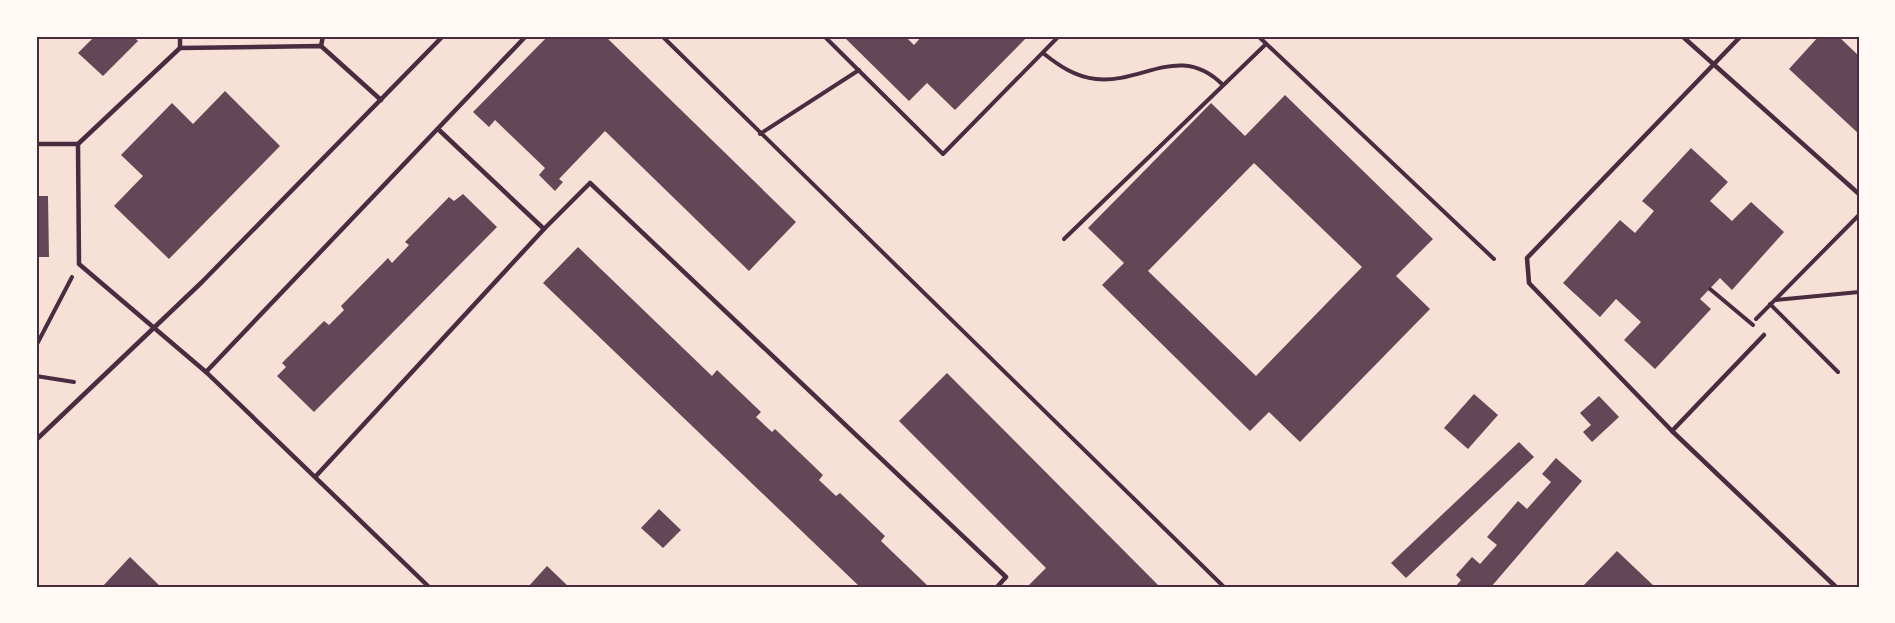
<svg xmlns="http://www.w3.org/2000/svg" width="1895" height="623" font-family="Ubuntu,sans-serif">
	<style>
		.building { fill: #644757; fill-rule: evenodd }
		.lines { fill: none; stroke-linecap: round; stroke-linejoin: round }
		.path { stroke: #4a2c40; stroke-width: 4 }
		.service { stroke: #4a2c40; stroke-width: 4.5 }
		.neatline { fill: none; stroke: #4a2c40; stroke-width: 2 }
	</style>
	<rect width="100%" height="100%" fill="#f7e1d7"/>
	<g class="building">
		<path d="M95,36H133L138,41L103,76L78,53Z"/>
		<path d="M548,36H605L796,222L749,271L605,131L559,179L563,182L555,191L539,175L545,168L495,120L489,127L473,112Z"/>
		<path d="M843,36H905L914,45L922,36H1028L955,110L927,83L909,101Z"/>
		<path d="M1819,36H1838L1859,56V134L1789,69Z"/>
		<path d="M225,91L280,146L169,259L114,206L143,176L121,155L172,103L193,124Z"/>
		<path d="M1285,95L1433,239L1396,276L1430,309L1300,442L1269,412L1250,431L1102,285L1124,263L1088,228L1211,103L1245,136ZM1254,163L1362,267L1256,376L1148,271Z"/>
		<path d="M1691,148L1728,182L1710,201L1732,221L1751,202L1784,232L1732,290L1720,278L1700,299L1711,309L1655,369L1624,340L1641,322L1616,299L1600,317L1563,283L1620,220L1635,233L1654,211L1642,201Z"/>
		<path d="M463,194L497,227L314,412L277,376L286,367L282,363L324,321L329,325L344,310L341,306L388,258L392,263L409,245L405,242L449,197L454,201Z"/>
		<path d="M36,196H48L49,257H36Z"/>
		<path d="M578,247L712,376L717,370L761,412L756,417L772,432L775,429L823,475L819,480L836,496L840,493L885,536L881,541L929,587H860L543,283Z"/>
		<path d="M947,373L1160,587H1027L1046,568L899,421Z"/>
		<path d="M1474,394L1498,415L1468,449L1444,428Z"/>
		<path d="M1599,396L1619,417L1592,442L1583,432L1591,425L1580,413Z"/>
		<path d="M1519,442L1534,457L1406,578L1391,563Z"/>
		<path d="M1556,458L1582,481L1491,587H1455L1461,580L1456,575L1472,557L1480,564L1497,545L1487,537L1518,501L1527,509L1551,482L1542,474Z"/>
		<path d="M659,509L681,530L663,548L641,528Z"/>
		<path d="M1617,551L1655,587H1582Z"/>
		<path d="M130,557L161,587H102Z"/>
		<path d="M547,566L569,587H528Z"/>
	</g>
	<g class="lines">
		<g class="path">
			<path d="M662,36L1224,587"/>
			<path d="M824,36L943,154L1059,36"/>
			<path d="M1258,36L1494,259"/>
			<path d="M1043,53C1058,65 1075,77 1096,79C1143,84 1180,42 1223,85"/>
			<path d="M760,134L859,70"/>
			<path d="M1064,239L1266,44"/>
			<path d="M1710,289L1753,325"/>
			<path d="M1776,300L1859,292"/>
			<path d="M1770,304L1838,372"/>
			<path d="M1756,319L1859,215"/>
			<path d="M36,346L72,277"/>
			<path d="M36,376L74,382"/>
		</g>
		<g class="service">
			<path d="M180,36V48"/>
			<path d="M1682,36L1859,194"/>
			<path d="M1741,36L1527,258L1529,283L1672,431L1836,587"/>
			<path d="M321,46L323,36"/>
			<path d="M381,100L321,46L180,48L78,144L79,264L206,372L429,587"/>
			<path d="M438,129L544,229L590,183L1006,577L997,587"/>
			<path d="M36,144H78"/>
			<path d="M206,372L526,36"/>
			<path d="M1672,431L1764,335"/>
			<path d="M36,440L202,282L443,36"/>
			<path d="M316,476L544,229"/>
		</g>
	</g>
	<rect width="1895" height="623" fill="none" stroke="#fffaf5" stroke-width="75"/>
	<rect x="38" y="38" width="1820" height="548" class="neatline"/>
</svg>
